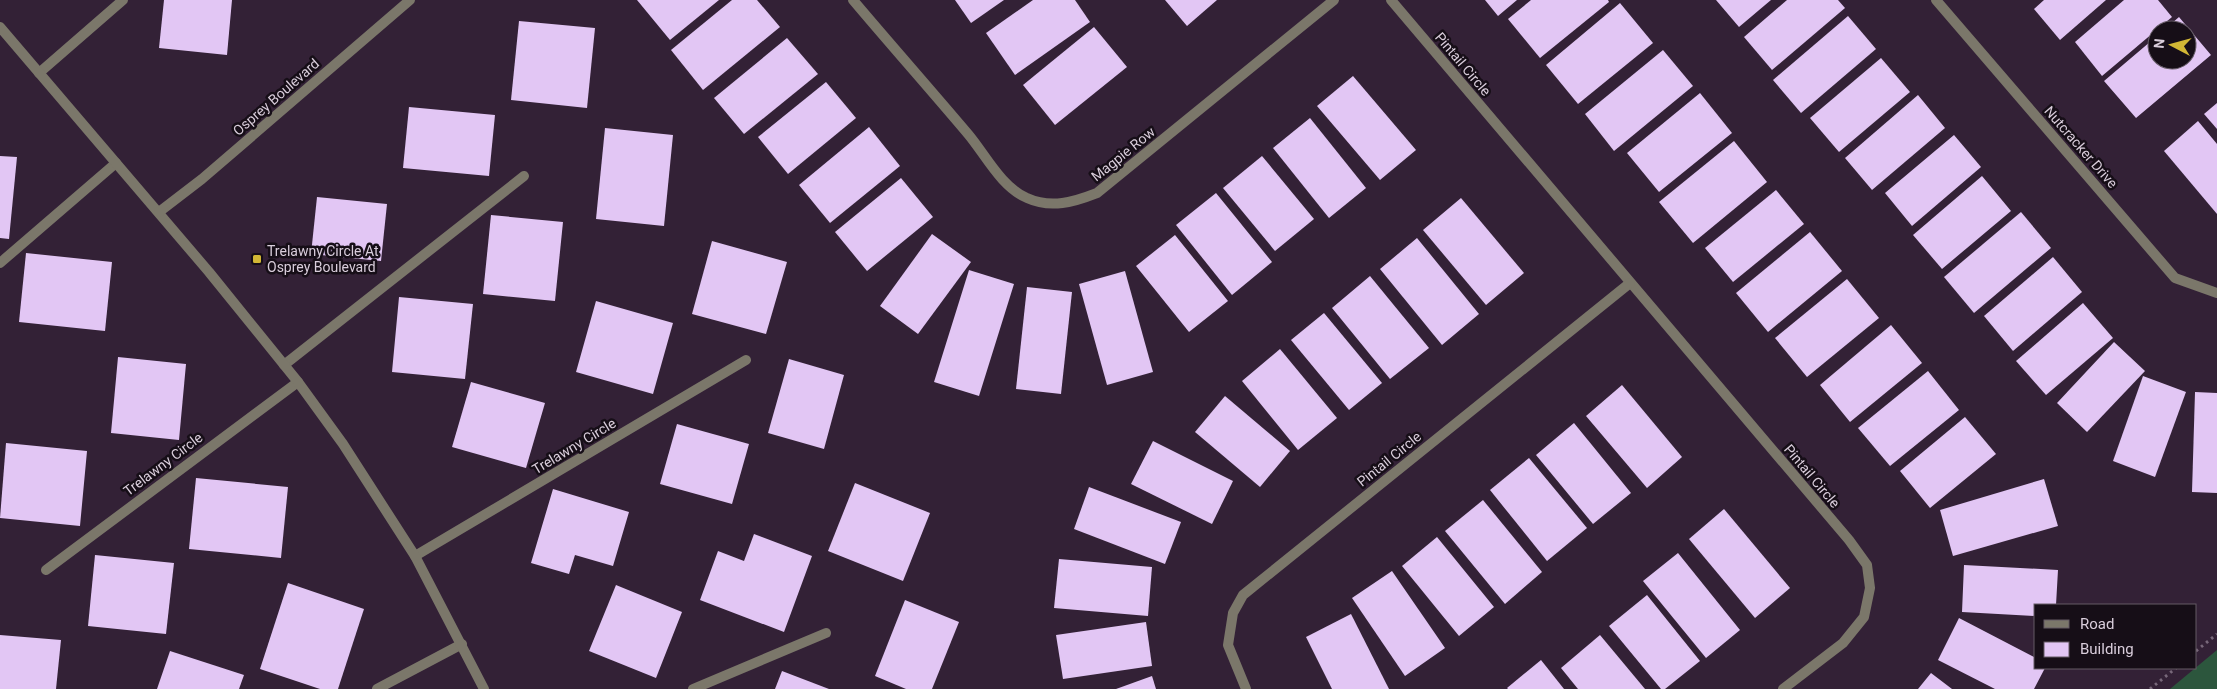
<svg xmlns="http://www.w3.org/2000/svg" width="2217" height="689" font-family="Roboto,sans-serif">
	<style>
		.green { fill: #2c563d }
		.building { fill: #e2c6f4 }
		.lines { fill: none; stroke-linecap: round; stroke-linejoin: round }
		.path { stroke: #78687a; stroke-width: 3; stroke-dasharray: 2.5 4; stroke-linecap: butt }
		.minor { stroke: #7b776a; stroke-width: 10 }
		.tertiary { stroke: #7b776a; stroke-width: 10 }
		.poi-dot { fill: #d2b735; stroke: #160e17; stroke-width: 2 }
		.labels { text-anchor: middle; stroke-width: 5; stroke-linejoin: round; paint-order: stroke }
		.street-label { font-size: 14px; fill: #d9cddb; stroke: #160e17 }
		.poi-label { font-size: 14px; fill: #d9cddb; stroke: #160e17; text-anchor: start }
	</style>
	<rect width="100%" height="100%" fill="#332136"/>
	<path class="green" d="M2217,650V689H2170Z"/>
	<g class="building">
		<path d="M164,0H232L227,55L159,48Z"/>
		<path d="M637,0H719L670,40Z"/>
		<path d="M732,0H757L780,27L703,90L671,50Z"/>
		<path d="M955,0H1004L971,23Z"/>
		<path d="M1033,0H1075L1090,22L1015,75L986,33Z"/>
		<path d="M1165,0H1217L1187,26Z"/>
		<path d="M1485,0H1517L1498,16Z"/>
		<path d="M1531,0H1608L1609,2L1540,58L1508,19Z"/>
		<path d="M1716,0H1771L1739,27Z"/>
		<path d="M1787,0H1838L1845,8L1772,70L1744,37Z"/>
		<path d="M2044,0H2106L2060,40L2034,9Z"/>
		<path d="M2124,0H2158L2172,17L2102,76L2075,42Z"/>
		<path d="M1620,3L1653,43L1578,104L1546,65Z"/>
		<path d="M1848,16L1876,49L1801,113L1773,80Z"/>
		<path d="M2179,17L2211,55L2136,118L2104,81L2157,36V60H2187V30H2164Z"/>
		<path d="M519,21L595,28L587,108L511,100Z"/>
		<path d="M1094,27L1127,67L1055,125L1023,85Z"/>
		<path d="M787,38L818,74L744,134L714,98Z"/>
		<path d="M1663,50L1693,86L1614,151L1585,114Z"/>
		<path d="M1881,58L1910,92L1839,152L1810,118Z"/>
		<path d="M1353,76L1416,150L1380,180L1317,106Z"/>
		<path d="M826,82L856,118L788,174L758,137Z"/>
		<path d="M1700,93L1732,133L1659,192L1627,153Z"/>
		<path d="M1918,95L1945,128L1872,190L1845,158Z"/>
		<path d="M2217,103V129L2204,114Z"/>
		<path d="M409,107L495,115L489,176L403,168Z"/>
		<path d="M1310,118L1366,188L1329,218L1273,148Z"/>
		<path d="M2198,121L2217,144V214L2164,151Z"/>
		<path d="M869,127L900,166L830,223L799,185Z"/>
		<path d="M605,128L673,135L664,226L596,219Z"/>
		<path d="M1954,135L1981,167L1912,226L1885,193Z"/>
		<path d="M1734,141L1767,182L1693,243L1659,202Z"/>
		<path d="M0,156L17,157L9,239L0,238Z"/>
		<path d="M1262,156L1314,219L1275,251L1223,188Z"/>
		<path d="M1982,176L2011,211L1942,269L1913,235Z"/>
		<path d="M901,178L933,217L867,271L835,232Z"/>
		<path d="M1776,190L1804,224L1733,282L1705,248Z"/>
		<path d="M1216,193L1272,262L1232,295L1176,225Z"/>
		<path d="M317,197L387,204L381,261L311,254Z"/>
		<path d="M1461,198L1524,273L1486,305L1423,230Z"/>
		<path d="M2021,212L2051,248L1974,313L1944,277Z"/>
		<path d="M491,215L563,222L555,301L483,294Z"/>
		<path d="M1810,232L1842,271L1768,332L1736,293Z"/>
		<path d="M932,234L971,262L918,334L880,306Z"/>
		<path d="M1175,235L1228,301L1189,332L1136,266Z"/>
		<path d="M1417,238L1479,314L1442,345L1380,269Z"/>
		<path d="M712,241L787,262L766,334L692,314Z"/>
		<path d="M26,253L112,262L105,331L19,322Z"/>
		<path d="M2053,257L2082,292L2013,351L1984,316Z"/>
		<path d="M969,270L1014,284L979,396L934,382Z"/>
		<path d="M1125,271L1153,372L1107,385L1079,284Z"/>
		<path d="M1370,276L1429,348L1390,379L1332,308Z"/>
		<path d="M1847,279L1879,318L1807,377L1775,338Z"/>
		<path d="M1027,287L1072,292L1061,394L1016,389Z"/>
		<path d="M399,297L473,304L465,379L392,372Z"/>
		<path d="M596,301L673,323L653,394L576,372Z"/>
		<path d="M2083,303L2113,338L2046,395L2016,361Z"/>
		<path d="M1324,313L1382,383L1349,410L1291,340Z"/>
		<path d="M1891,325L1922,363L1850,422L1820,385Z"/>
		<path d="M2114,342L2145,371L2087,432L2057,403Z"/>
		<path d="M1280,349L1337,418L1298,450L1242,381Z"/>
		<path d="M118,357L186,364L179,440L111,433Z"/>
		<path d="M789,359L844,375L824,449L768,433Z"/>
		<path d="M1928,371L1959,410L1890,466L1858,428Z"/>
		<path d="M2143,376L2186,392L2155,477L2113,461Z"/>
		<path d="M471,382L545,403L526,468L452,447Z"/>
		<path d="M1622,385L1682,457L1647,488L1586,416Z"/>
		<path d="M2195,392L2217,393V493L2192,492Z"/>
		<path d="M1225,396L1290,451L1260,487L1195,432Z"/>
		<path d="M1965,417L1996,454L1930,508L1900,471Z"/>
		<path d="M1574,423L1631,493L1593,524L1536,455Z"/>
		<path d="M677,424L749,444L732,504L660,484Z"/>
		<path d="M1153,441L1233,481L1212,524L1131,484Z"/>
		<path d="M6,443L87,451L80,526L0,518Z"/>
		<path d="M1529,458L1587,528L1547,561L1490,490Z"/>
		<path d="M196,478L288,487L281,558L189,549Z"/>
		<path d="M2044,479L2058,526L1953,556L1940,510Z"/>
		<path d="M855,483L930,513L903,581L828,551Z"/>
		<path d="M1089,487L1181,522L1165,564L1074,529Z"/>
		<path d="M553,489L629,512L613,566L575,555L569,574L531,563Z"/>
		<path d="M1483,500L1542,572L1505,604L1445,531Z"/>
		<path d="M1724,509L1790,588L1755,618L1689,539Z"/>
		<path d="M754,534L812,556L784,632L700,600L718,551L744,561Z"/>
		<path d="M1437,537L1494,607L1459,636L1402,566Z"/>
		<path d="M1678,553L1740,630L1706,658L1643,581Z"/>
		<path d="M95,555L174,563L166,634L88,626Z"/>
		<path d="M1059,559L1152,567L1148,616L1054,608Z"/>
		<path d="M1964,565L2058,570L2056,605H2036V616L1962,612Z"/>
		<path d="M1392,571L1445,648L1405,676L1352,598Z"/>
		<path d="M288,583L364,609L338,689H320L260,669Z"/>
		<path d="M616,585L682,612L656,678L589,651Z"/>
		<path d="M1647,595L1700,661L1665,689H1661L1609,626Z"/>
		<path d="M905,600L959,622L932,689H906L875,676Z"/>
		<path d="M1351,614L1389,689H1332L1306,637Z"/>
		<path d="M1959,618L2036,658V668H2045L2034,689H1995L1938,660Z"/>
		<path d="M1146,622L1152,666L1063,679L1056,635Z"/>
		<path d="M0,635L61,640L56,689H0Z"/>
		<path d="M1600,635L1645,689H1578L1561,668Z"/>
		<path d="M170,651L244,675L239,689H157Z"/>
		<path d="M1541,660L1564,689H1508L1507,688Z"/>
		<path d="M782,671L829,689H775Z"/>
		<path d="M1931,673L1952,689H1918Z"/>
		<path d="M1152,676L1156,689H1116Z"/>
	</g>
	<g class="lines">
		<g class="path">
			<path d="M2196,651L2217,634"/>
			<path d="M2150,689L2176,668"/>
		</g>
		<g class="minor">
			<path d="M853,0C891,45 930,89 968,134C985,154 1001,187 1027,198C1051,209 1074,202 1097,193L1334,0"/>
			<path d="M1391,0L1849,540L1867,565L1870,588L1864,617L1843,643L1783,689"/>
			<path d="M1936,0L2175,278L2217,293"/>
			<path d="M39,73L123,0"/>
			<path d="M0,263L116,163"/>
			<path d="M284,365L524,176"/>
			<path d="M415,556L746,360"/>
			<path d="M46,570L298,382"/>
			<path d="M377,689L462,644"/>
			<path d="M693,689L826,633"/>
			<path d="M1246,689L1228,645L1233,613L1243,595L1630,283"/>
		</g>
		<g class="tertiary">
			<path d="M0,27L209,272L298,382L343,444L415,556L484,689"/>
			<path d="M159,212L202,179L410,0"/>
		</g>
	</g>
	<rect class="poi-dot" x="252" y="254" width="10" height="10" rx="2.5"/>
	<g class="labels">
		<g class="street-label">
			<text transform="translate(1463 64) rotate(50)" y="5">Pintail Circle</text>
			<text transform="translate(276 97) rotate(-41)" y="5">Osprey Boulevard</text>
			<text transform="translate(2081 147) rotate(49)" y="5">Nutcracker Drive</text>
			<text transform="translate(1123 154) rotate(-39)" y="5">Magpie Row</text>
			<text transform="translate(574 446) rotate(-31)" y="5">Trelawny Circle</text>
			<text transform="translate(1389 459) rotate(-39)" y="5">Pintail Circle</text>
			<text transform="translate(163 464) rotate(-37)" y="5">Trelawny Circle</text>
			<text transform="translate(1812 476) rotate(50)" y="5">Pintail Circle</text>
		</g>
		<g class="poi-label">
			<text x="267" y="256">Trelawny Circle At<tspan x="267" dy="16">Osprey Boulevard</tspan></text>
		</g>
	</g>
	<rect x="2034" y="604" width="162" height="65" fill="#160e17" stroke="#645a65"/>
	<rect x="2044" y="620" width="25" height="8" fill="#7b776a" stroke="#645a65"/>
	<text x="2080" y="629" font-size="15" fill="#d9cddb">Road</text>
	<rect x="2044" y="642" width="25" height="15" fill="#e2c6f4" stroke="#645a65"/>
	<text x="2080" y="654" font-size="15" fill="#d9cddb">Building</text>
	<g transform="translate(2172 45) rotate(276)"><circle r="24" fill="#160e17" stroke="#645a65"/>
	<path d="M0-4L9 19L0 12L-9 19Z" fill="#d2b735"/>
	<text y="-8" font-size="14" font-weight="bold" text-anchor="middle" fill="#d9cddb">N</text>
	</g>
</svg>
